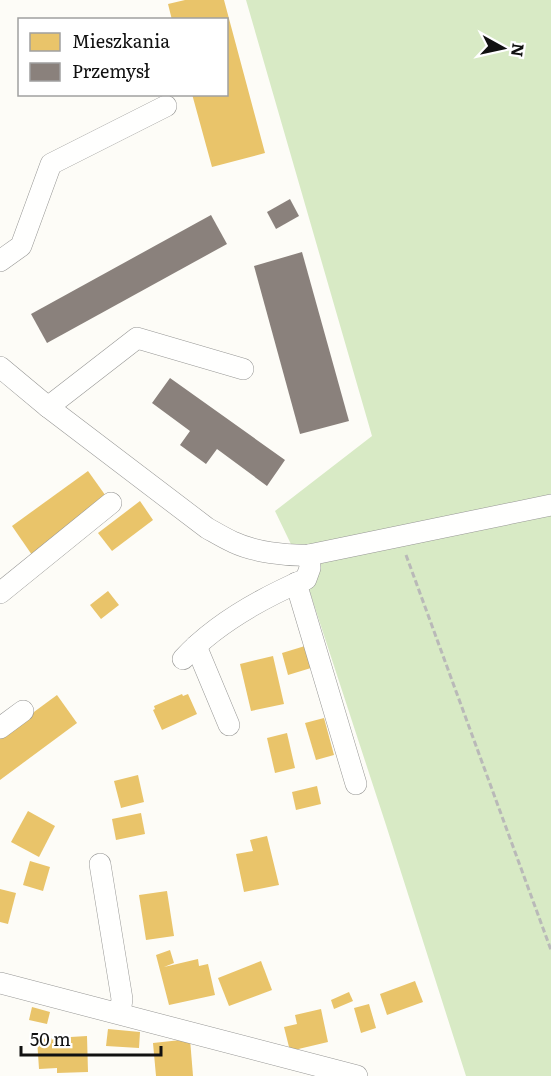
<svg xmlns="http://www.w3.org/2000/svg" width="551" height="1076" font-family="Literata,serif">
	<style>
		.forest { fill: #d8eac5 }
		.homes { fill: #e9c46a }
		.industry { fill: #8a817c }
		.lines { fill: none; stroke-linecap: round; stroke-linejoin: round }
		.minor-casing { stroke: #979795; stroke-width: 22 }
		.path { stroke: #b9b9b8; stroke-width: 3; stroke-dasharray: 6 3; stroke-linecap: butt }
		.minor { stroke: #fffffe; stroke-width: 21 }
	</style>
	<rect width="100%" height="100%" fill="#fdfcf7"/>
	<path class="forest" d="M246,0H551V1076H466L386,825L301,565L275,511L372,436Z"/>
	<g class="homes">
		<path d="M185,0H224L265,153L212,167L192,94H226V20H172L168,4Z"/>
		<path d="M88,471L108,499L32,555L12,526Z"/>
		<path d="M140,501L153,520L112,551L98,533Z"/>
		<path d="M108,591L119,605L101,619L90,605Z"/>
		<path d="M305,646L311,668L288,675L282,653Z"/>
		<path d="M273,656L284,704L251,711L240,664Z"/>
		<path d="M182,694L183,696L188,694L197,714L162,730L153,710L155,709L154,706Z"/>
		<path d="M57,695L77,723L0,780V737Z"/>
		<path d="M324,718L334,755L316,760L305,723Z"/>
		<path d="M287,733L295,768L275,773L267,738Z"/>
		<path d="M138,775L144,802L121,808L114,781Z"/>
		<path d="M317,786L321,804L296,810L292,792Z"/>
		<path d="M28,811L55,826L39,857L11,842Z"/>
		<path d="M141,813L145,834L116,840L112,819Z"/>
		<path d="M267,836L279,885L244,892L236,854L253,851L250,840Z"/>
		<path d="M30,861L50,867L43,891L23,885Z"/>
		<path d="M0,889L16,893L8,924L0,922Z"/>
		<path d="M167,891L174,936L146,940L139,895Z"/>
		<path d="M170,950L174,963L164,967L198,959L199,966L208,964L215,995L169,1005L156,955Z"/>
		<path d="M261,961L272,990L229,1006L218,978Z"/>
		<path d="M415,981L423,1002L387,1015L380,994Z"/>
		<path d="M349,992L353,1001L334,1009L331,1000Z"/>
		<path d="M369,1004L376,1028L361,1033L354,1008Z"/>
		<path d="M32,1007L50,1012L47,1024L29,1020Z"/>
		<path d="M321,1009L328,1042L290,1051L284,1027L297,1024L295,1015Z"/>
		<path d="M108,1029L140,1032L139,1048L106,1046Z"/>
		<path d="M87,1036L88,1072L57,1073V1068L39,1069L37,1039Z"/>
		<path d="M190,1039L193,1076H156L153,1043Z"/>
	</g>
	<g class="industry">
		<path d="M290,199L299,216L276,229L267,212Z"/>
		<path d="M211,215L227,244L47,343L31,314Z"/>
		<path d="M302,252L349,421L300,434L254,266Z"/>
		<path d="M170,378L285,460L267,486L217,449L206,464L180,445L190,431L152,403Z"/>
	</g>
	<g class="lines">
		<g class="minor-casing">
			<g id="minor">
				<path d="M0,261L21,246L51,164L166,106"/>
				<path d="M0,367L48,407L207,528C216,533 224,538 233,542C254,552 286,556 309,555L551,505"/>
				<path d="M48,407L137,338L243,369"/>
				<path d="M296,583L356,784"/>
				<path d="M0,593L111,503"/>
				<path d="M196,646L229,725"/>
				<path d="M183,659C215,624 262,598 306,579L310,568L309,555"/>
				<path d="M0,728L23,711"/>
				<path d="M100,864L122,999L120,1013"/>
				<path d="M0,983L357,1076"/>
			</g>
		</g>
		<path class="path" d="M406,555L551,950"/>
		<use href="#minor" class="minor"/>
	</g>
	<rect x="18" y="18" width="210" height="78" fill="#ffffff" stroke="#a0a0a0" stroke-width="1.5"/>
	<rect x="30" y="33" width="30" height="18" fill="#e9c46a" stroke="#a0a0a0" stroke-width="1.5"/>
	<text x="72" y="48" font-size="18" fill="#111111">Mieszkania</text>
	<rect x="30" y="63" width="30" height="18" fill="#8a817c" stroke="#a0a0a0" stroke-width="1.5"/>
	<text x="72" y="78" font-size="18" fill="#111111">Przemysł</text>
	<g transform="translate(503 48) rotate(98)" stroke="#ffffff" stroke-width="4.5" paint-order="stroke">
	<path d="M0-4.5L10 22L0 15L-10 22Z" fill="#111111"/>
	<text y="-9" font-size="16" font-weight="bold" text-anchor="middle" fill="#111111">N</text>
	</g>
	<path d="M21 1046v9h140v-9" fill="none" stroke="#111111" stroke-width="3"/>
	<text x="30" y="1046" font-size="18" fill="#111111" stroke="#ffffff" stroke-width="4.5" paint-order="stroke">50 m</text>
</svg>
